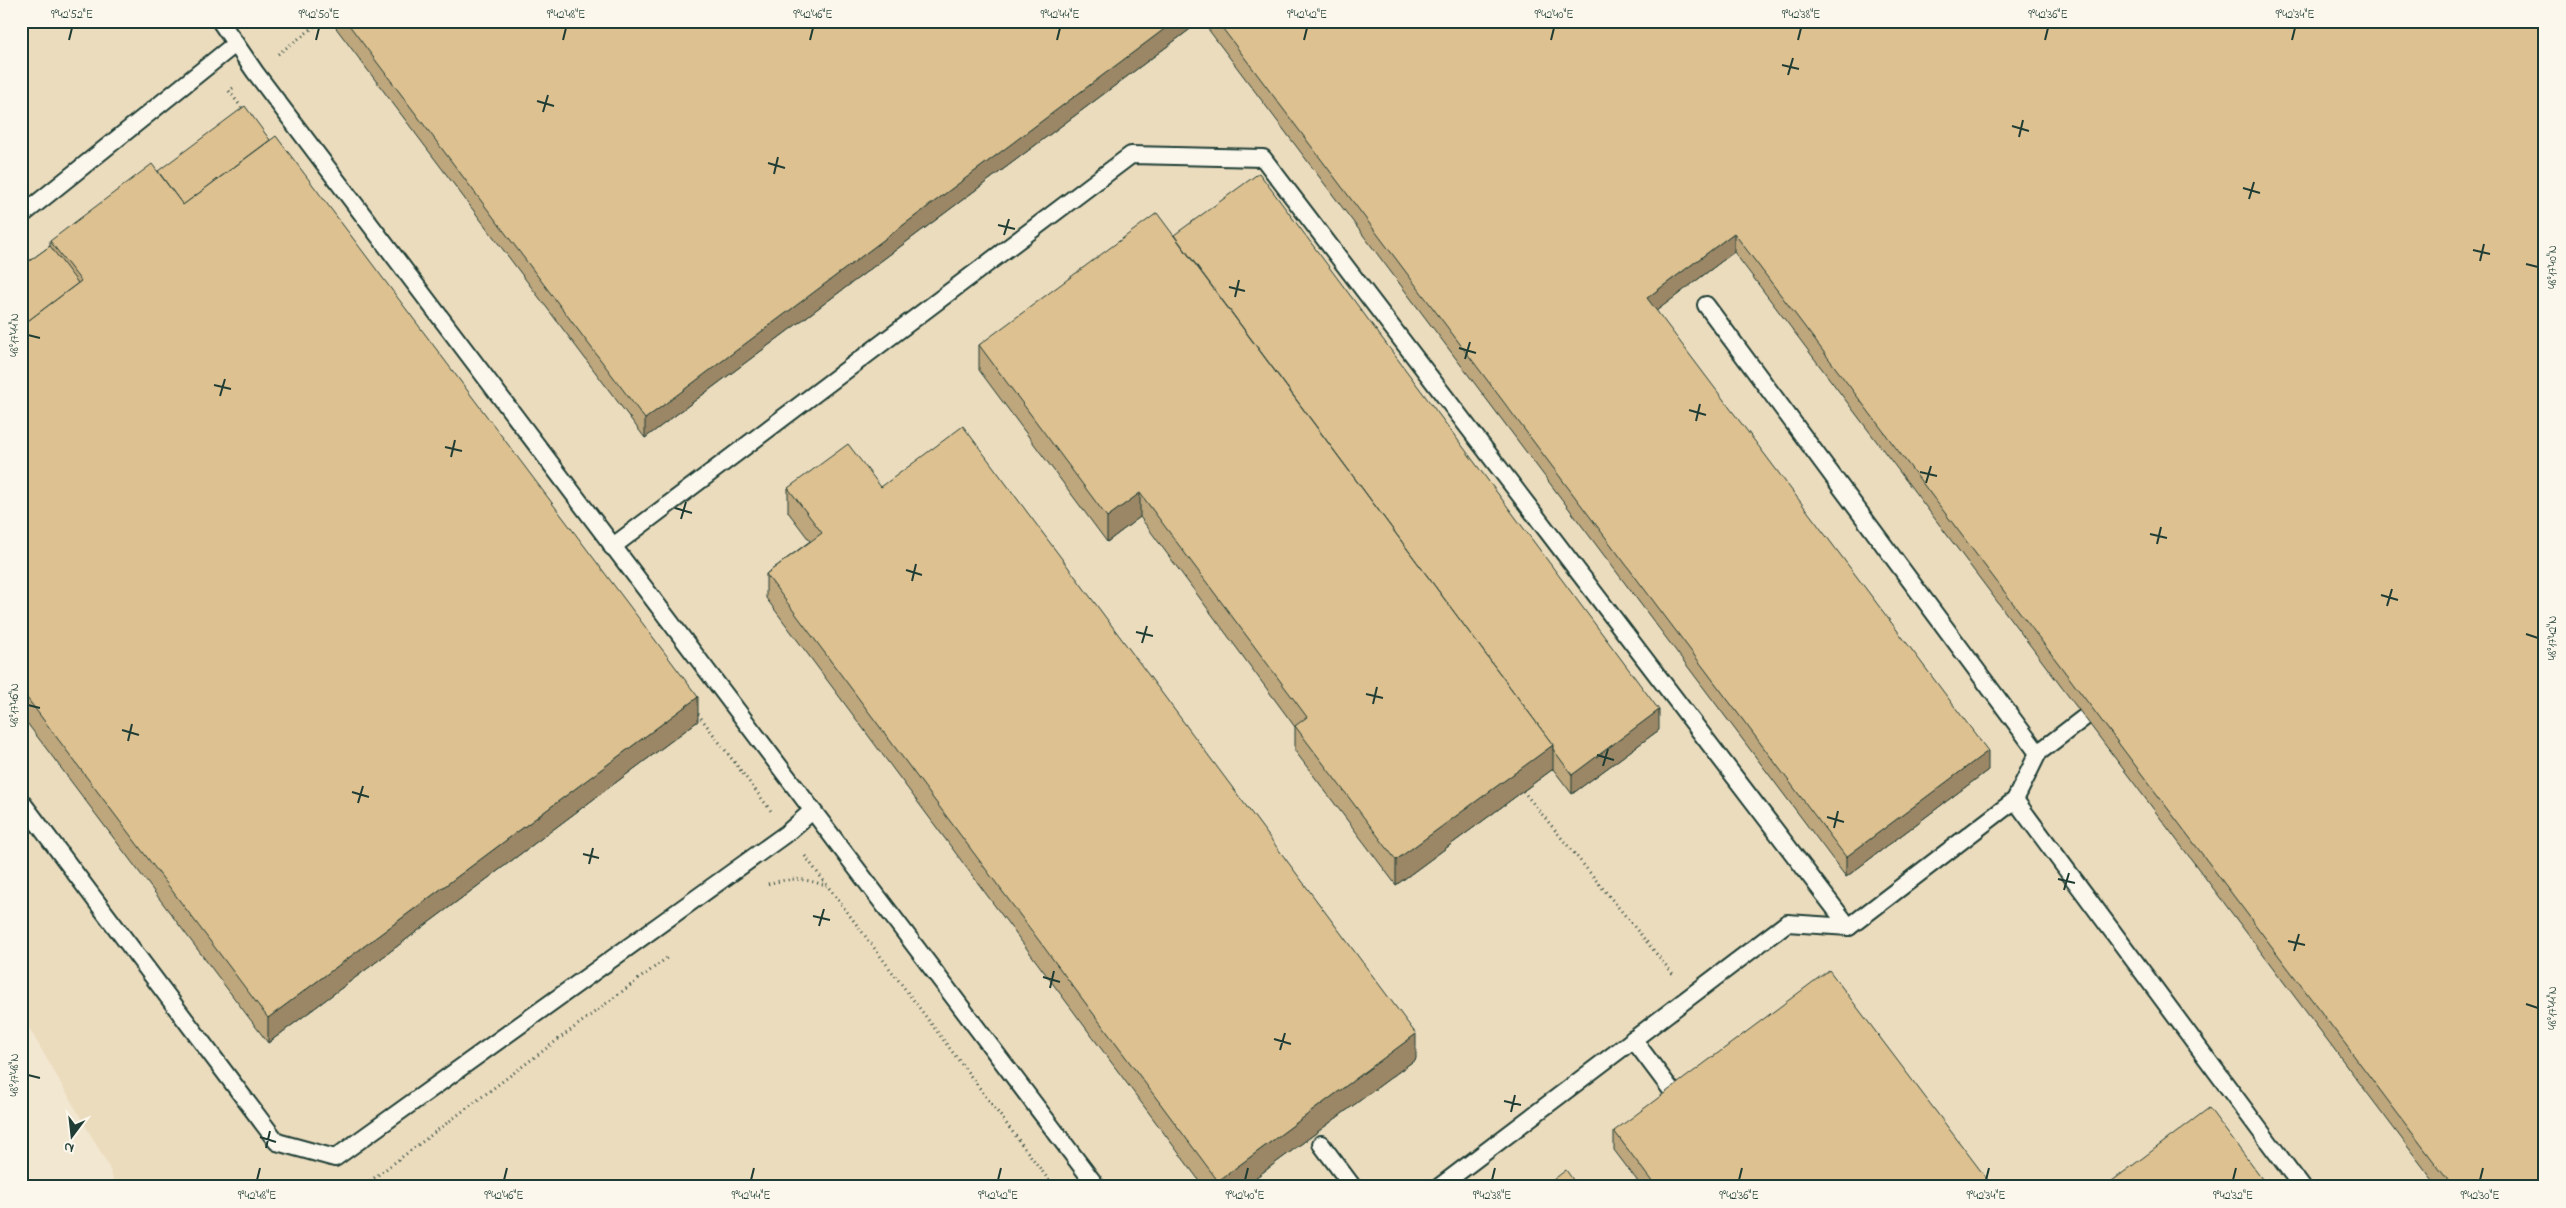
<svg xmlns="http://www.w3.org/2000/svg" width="2566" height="1208" font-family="'Indie Flower',sans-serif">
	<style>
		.built { fill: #ecdcbe }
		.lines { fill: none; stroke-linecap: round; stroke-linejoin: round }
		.service-casing { stroke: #1f3d34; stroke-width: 20 }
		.path { stroke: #1f3d34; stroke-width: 3; stroke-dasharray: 1 4; stroke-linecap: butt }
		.service { stroke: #fbf7ec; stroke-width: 16 }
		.wall { fill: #bea67d; stroke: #1f3d34 }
		.shaded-wall { fill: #9b8766; stroke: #1f3d34 }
		.building { fill: #ddc191; stroke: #1f3d34 }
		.ticks { fill: none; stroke: #1f3d34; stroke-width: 2 }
		.neatline { fill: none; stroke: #1f3d34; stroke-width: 2 }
		.ticks-label { font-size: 12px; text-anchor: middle; fill: #1f3d34 }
	</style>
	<rect width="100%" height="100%" fill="#f2e7d1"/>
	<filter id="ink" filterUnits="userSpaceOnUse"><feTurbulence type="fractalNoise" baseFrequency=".02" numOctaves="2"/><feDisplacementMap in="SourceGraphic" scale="10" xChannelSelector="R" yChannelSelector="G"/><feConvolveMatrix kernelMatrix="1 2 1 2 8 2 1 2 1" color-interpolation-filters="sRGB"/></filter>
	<g filter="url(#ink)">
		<path class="built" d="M21,21H2545V1187H116L108,1165L21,1014Z"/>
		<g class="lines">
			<g class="service-casing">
				<g id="service">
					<path d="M220,21L255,72L1097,1187"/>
					<path d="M21,216L235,44"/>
					<path d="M1706,305L2038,753L2015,800L2302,1187"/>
					<path d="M612,547L1131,155L1263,158L1849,927"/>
					<path d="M2038,753L2085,717"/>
					<path d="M21,801L277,1142L335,1158L787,833L812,811"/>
					<path d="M1633,1039L1675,1095"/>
					<path d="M1321,1144L1353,1187"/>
					<path d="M1439,1187L1787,923L1849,927L2015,800"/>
				</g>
			</g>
			<g class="path">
				<path d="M278,54L322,21"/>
				<path d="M233,88L229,91L245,112"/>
				<path d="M695,710L771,811"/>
				<path d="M1523,791L1673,974"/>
				<path d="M805,856L1054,1187"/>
				<path d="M768,884C793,877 803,878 827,886"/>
				<path d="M362,1187L668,957"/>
			</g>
			<use href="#service" class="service"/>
		</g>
		<g class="wall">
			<path d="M336,21H1201L645,438L336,28Z"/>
			<path d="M1202,21H2545V1187H2438L1734,252L1656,311L1988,770L1846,877Z"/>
			<path d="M1174,235L1659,730L1572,794L1553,769L1396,885L1295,751V727L1140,517L1107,542L979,370V345Z"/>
			<path d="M50,241L698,721L268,1043L21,715V267L50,246Z"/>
			<path d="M881,487L1416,1059L1243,1187H1204L766,598V574L810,541L788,512V488Z"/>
			<path d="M1614,1131L1993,1187H1642L1614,1150Z"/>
		</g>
		<g class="shaded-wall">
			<path d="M1175,21H1201L645,438V419Z"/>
			<path d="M1734,233V252L1647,318V298Z"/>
			<path d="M1140,493V517L1107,542V517Z"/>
			<path d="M698,697V721L268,1043V1018Z"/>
			<path d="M1659,710V730L1572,794V775Z"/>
			<path d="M1553,745V769L1396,885V860Z"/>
			<path d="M1988,751V770L1846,877V857Z"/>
			<path d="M1416,1034V1059L1243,1187H1218V1181Z"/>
		</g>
		<g class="building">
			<path d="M346,21H1175L645,419Z"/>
			<path d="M1217,21H2545V1187H2453L1734,233L1647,298L1988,751L1846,857Z"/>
			<path d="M245,106L270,140L183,205L158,171Z"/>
			<path d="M276,136L698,697L268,1018L21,690V326L81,281L50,241L152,164L183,205Z"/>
			<path d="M1259,173L1659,710L1572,775L1553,749V745L1174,235Z"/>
			<path d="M1157,213L1553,745L1396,860L1295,726L1307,717L1140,493L1107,517L979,345Z"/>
			<path d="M50,246L78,283L21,326V267Z"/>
			<path d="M963,426L1416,1034L1218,1181L766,574L822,533L788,488L848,444L881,487Z"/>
			<path d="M1829,970L1993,1187H1656L1614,1131Z"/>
			<path d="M2209,1108L2268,1187H2104Z"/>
			<path d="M1566,1170L1578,1187H1544Z"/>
		</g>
	</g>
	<path class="ticks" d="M69,40L72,28M316,40L319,28M563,40L566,28M810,40L813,28M1057,40L1060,28M1304,40L1307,28M1551,40L1554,28M1798,40L1801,28M2045,40L2048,28M2292,40L2295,28M1782,65L1799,69M1788,75L1793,58M537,101L554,106M543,112L548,95M2012,126L2029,131M2019,137L2023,120M768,163L785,168M774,174L778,157M2243,188L2260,193M2249,199L2254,182M998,225L1015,229M1004,235L1009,219M2473,250L2490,254M2480,261L2484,244M2526,264L2538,267M1229,287L1245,291M1235,297L1239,280M28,335L40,338M1459,348L1476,353M1465,359L1470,342M214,385L231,389M220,396L225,379M1689,410L1706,415M1696,421L1700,404M445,447L462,451M451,457L455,440M1920,472L1937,476M1926,483L1931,466M675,508L692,513M681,519L686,502M2150,534L2167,538M2157,544L2161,527M906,570L922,575M912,581L916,564M2381,595L2398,600M2387,606L2392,589M1136,632L1153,636M2526,634L2538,638M1142,643L1147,626M1366,694L1383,698M1373,704L1377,687M28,705L40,708M122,730L139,735M128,741L132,724M1597,755L1614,760M1603,766L1608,749M352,792L369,797M358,803L363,786M1827,817L1844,822M1834,828L1838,811M583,854L599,858M589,864L593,848M2058,879L2075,883M2064,890L2069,873M813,916L830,920M819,926L824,909M2288,941L2305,945M2294,951L2299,934M1043,977L1060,982M1050,988L1054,971M2526,1004L2538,1008M1274,1039L1291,1044M1280,1050L1285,1033M28,1075L40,1078M1504,1101L1521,1105M1511,1112L1515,1095M260,1137L276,1142M266,1148L270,1131M257,1180L260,1168M504,1180L507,1168M751,1180L754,1168M998,1180L1001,1168M1245,1180L1248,1168M1492,1180L1495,1168M1739,1180L1742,1168M1986,1180L1989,1168M2233,1180L2236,1168M2480,1180L2483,1168"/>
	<rect width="2566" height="1208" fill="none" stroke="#fbf7ec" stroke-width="55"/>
	<g transform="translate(72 1136) rotate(195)" stroke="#fbf7ec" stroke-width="4" paint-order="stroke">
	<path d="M0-4L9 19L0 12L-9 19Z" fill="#1f3d34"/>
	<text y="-8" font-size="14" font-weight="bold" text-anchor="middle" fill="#1f3d34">N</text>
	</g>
	<rect x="28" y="28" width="2510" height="1152" class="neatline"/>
	<g class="ticks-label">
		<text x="72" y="18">9°42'52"E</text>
		<text x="319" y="18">9°42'50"E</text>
		<text x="566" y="18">9°42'48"E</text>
		<text x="813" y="18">9°42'46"E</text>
		<text x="1060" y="18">9°42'44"E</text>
		<text x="1307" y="18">9°42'42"E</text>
		<text x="1554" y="18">9°42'40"E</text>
		<text x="1801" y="18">9°42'38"E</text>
		<text x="2048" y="18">9°42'36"E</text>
		<text x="2295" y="18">9°42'34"E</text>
		<text transform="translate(2552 267) rotate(-90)" y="4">48°17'40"N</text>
		<text transform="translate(14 335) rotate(-90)" y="4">48°17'44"N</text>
		<text transform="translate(2552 638) rotate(-90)" y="4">48°17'42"N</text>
		<text transform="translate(14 705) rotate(-90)" y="4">48°17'46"N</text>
		<text transform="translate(2552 1008) rotate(-90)" y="4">48°17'44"N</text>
		<text transform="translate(14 1075) rotate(-90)" y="4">48°17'48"N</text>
		<text x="257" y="1199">9°42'48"E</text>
		<text x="504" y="1199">9°42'46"E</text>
		<text x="751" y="1199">9°42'44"E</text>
		<text x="998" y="1199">9°42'42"E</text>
		<text x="1245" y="1199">9°42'40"E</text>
		<text x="1492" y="1199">9°42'38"E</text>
		<text x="1739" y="1199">9°42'36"E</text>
		<text x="1986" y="1199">9°42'34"E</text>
		<text x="2233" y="1199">9°42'32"E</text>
		<text x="2480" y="1199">9°42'30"E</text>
	</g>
</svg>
